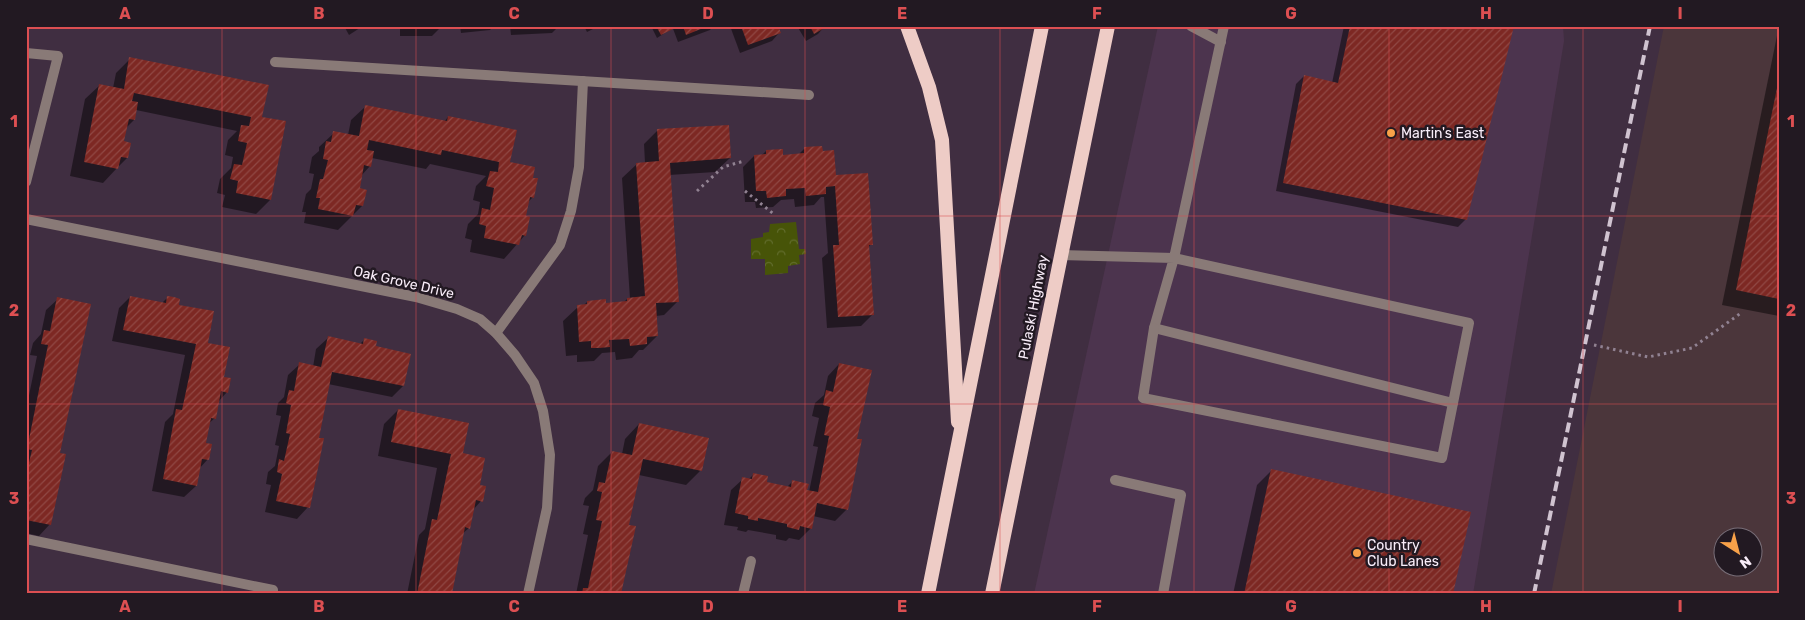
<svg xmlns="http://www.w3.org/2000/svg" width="1805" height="620" font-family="Rubik,sans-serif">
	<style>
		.built { fill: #4c344e }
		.industrial { fill: #4b363b; fill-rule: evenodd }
		.park { fill: url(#park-crowns) }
		.shadow { fill: #0007 }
		.building { fill: url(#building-hatch) }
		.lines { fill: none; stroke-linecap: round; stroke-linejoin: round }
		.path { stroke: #918292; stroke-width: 3; stroke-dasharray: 2.5 4; stroke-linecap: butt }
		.service { stroke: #897a77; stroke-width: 10 }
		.minor { stroke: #897a77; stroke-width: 10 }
		.trunk { stroke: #eeccc6; stroke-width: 14 }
		.rail { stroke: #d0c3d0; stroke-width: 4; stroke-dasharray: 10 5; stroke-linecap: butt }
		.grid { fill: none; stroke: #dd4f52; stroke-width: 1; stroke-opacity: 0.55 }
		.poi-dot { fill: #f7a149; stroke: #221922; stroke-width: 2 }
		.labels { text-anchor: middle; stroke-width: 5; stroke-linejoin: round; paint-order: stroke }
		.poi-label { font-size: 14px; fill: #f9edf9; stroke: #221922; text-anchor: start }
		.street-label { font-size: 14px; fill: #f9edf9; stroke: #221922 }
		.neatline { fill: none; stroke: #dd4f52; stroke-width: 2 }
		.grid-label { font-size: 16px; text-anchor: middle; font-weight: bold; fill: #dd4f52 }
	</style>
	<defs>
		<pattern id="park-crowns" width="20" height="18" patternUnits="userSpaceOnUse" patternTransform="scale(1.25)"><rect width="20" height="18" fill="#475408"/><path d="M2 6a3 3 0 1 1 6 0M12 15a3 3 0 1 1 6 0" fill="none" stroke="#626d2d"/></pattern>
		<pattern id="building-hatch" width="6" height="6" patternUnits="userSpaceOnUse" patternTransform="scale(1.25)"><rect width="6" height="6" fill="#7d2823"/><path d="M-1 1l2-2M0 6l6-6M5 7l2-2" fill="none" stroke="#904844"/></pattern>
	</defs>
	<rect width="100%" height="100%" fill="#402e41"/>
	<path class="built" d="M1158,26H1563L1564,41L1473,594H1034Z"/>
	<path class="industrial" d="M1664,26H1779V594H1551ZM1722,538H1752V568H1722Z"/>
	<path class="park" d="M796,222L799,249H805L806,254L799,255L800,264L788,266V273L765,275V259H751V239L763,237V233L769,232L770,224Z"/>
	<g class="shadow">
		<path d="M344,26H363L349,35Z"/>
		<path d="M400,26H440V28L432,36H400Z"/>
		<path d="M460,26H494L490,30L461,33Z"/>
		<path d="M510,26H559L552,33L511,35Z"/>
		<path d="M584,26H599L587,32Z"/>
		<path d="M651,26H670L671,29L657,38Z"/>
		<path d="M672,26H713L710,30L678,42Z"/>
		<path d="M730,26H777L779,33L772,41L740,53Z"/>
		<path d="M797,26H825L818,34L806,41Z"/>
		<path d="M1344,26H1513L1466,219L1458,227L1276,191L1296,84L1304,76L1332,83Z"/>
		<path d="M1779,26V316L1722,305Z"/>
		<path d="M130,59L261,118L270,200L256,214L222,207L225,195L217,193L220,179L231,168L233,157L225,155L228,140L237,131L136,110L134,120L126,128L123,142L127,158L117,168L103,183L70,176L85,99L100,85L113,88L116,73Z"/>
		<path d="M366,106L444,122L448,117L531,179L533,197L527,203L524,217L525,235L504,259L470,252L472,240L465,238L468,224L478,214L480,202L473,200L476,186L486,176L430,164L426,169L372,158L370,166L361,176L358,189L362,206L338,230L304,223L306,212H302L306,194L311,189L314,174L309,173L312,157L319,151V147L334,133L348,135L351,120Z"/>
		<path d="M658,130L730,158L715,172L669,175L678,301L664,315L656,316L657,336L643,350H639L632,358L616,360L615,352L602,353L594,361L577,362V355L566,356L563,321L578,307L583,306L587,302L605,305L623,303L627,299H630L622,178L637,164L645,163L644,144Z"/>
		<path d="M804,149L834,176L871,244L868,248L873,314L861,326L827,328L822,258L828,253L824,197H821L814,205L795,207L794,199L781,200L773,207L756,208L755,202H745L743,167L754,156L762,155L766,151L782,156L798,155Z"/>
		<path d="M130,297L162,303L167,298L178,306L207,344L223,378L227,392L218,402L215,418L208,424L205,444L208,459L199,469L196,486L184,497L152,491L165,422L173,414L185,355L112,341L119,308Z"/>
		<path d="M58,299L59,454L50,524L39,536L26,533V410L37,356L30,355L33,343L41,334L46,310Z"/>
		<path d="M328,338L360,344L364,340L374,347L403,386L392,397L328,384L317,439L308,507L297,519L265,512L271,485L266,484L268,472L275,466L279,446L275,445L281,416L276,415L278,403L284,397L288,375L300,364L313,367L316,349Z"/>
		<path d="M839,364L856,440L847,509L835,521L813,516L811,528L799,540L789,538L786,541L776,539V535L748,530L746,532L737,530L738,527L724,525L731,490L743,479L748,480L754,474L765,483L786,488L793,481L806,491L809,492L818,447L813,446L819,418L812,416L815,403L824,395L828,376Z"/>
		<path d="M398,410L461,454L478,486L481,501L473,510L469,528L462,534L450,594H407L419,535L425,529L437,468L378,456L384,424Z"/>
		<path d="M639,424L707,439L700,471L686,485L639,475L628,526L620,594H576L588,535L583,534L589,506L583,505L585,498L593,490L598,466L612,452L622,454L625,439Z"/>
		<path d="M1272,470L1452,594H1233L1257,485Z"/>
	</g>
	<g class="building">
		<path d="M408,26H441L442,28L408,29Z"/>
		<path d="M656,26H671L673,29L661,35Z"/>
		<path d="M683,26H708L686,35Z"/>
		<path d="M741,26H778L781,33L748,45Z"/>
		<path d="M810,26H828L814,34Z"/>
		<path d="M1350,26H1514L1467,220L1283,183L1304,75L1338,83Z"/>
		<path d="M129,57L269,85L262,117L286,121L271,200L236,193L238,181L230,179L234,164L242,165L247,143L238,141L241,125L249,126L251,117L134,93L132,101L138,102L135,120L129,119L124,141L131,143L128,158L121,157L118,169L84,162L99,84L124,89Z"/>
		<path d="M1778,83L1779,84V299L1736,290Z"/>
		<path d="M365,105L447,121L448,116L517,130L510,162L535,167L533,178H538L534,198L530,197L526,216L530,217L526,236L522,235L519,245L484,238L486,226L479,224L482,208L490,210L494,188L486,186L490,171L498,172L499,162L442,150L441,155L369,140L367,150L374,151L371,167L364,165L360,188L367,190L363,206L356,205L353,216L318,209L320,198H316L320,179H323L328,160L323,159L326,141L331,142L333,131L359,136Z"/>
		<path d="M729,125L731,158L670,163L679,302L656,303L658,336L647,337V344L630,346L629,339L609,340L610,347L599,348H591V341L579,342L577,305L587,304V301L606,299V303L627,301V298L645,296L636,163L659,161L657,129Z"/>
		<path d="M822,146L823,151L834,150L836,175L868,173L873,245H869L874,315L838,317L833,245H839L835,186L826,187V194L806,196L805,188L786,189V196L767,198L766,191H756L754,155L766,154V150L783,149V155L804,153V147Z"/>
		<path d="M130,296L166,303L167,296L174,297L180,299L179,305L214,311L208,343L230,347L224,377L231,378L228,393L221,391L216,419L211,418L206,443L212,444L209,460L202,459L197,486L163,479L176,409L182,410L196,344L123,330Z"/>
		<path d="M57,297L91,304L60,453L66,454L51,525L26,520V475L32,450L27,449L48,345L41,344L44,330L50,331Z"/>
		<path d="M328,336L363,344L364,338L377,341L376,346L411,354L404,386L332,372L319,438H324L310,508L276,501L282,474L277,472L279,459L284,461L290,434L286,433L291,405L286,403L289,390L294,391L299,362L321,367Z"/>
		<path d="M839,363L872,370L857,439H862L848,510L817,503L812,529L800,526L799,530L787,527V524L758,518V521L748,519V516L735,513L742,477L752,479L753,473L768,476L767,482L791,487L792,480L809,484L807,490L818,492L829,436L824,435L830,407L823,405L826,390L833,392Z"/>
		<path d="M398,409L469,423L463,453L485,458L480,485L486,486L483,502L476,500L470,529L465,527L452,594H417L432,519L437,520L451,454L391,442Z"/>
		<path d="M639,423L709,438L702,471L643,459L629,525L636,526L621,594H582L583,588H588L602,521L596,520L602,492L597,491L599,482L605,483L612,451L632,455Z"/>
		<path d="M1271,469L1471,512L1453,594H1244Z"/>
	</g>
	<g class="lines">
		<g class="path">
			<path d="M697,191L723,167L744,161"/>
			<path d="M745,191L775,215"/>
			<path d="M1594,345L1648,357L1692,348L1741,313"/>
		</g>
		<g class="service">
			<path d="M1191,26L1221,42"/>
			<path d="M26,53L58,56L26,182"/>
			<path d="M275,62L809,95"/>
			<path d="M1060,255L1174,258L1469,323L1453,403L1154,328L1174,258L1224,26"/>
			<path d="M1154,328L1143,398L1442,458L1453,403"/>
			<path d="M496,333L560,245L571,211L579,167L583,81"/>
			<path d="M1115,480L1181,495L1163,594"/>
			<path d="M26,539L273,590"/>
			<path d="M743,594L751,561"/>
		</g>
		<path class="minor" d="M26,219L416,297L457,309L480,319L496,333L515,355L534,383L543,411L550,455L547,508L528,594"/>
		<g class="trunk">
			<path d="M907,26L929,87L942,140L958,422"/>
			<path d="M928,594L1042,26"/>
			<path d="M992,594L1108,26"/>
		</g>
		<path class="rail" d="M1534,594L1650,26"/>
	</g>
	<path class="grid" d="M222,26V594M416,26V594M611,26V594M805,26V594M1000,26V594M1194,26V594M1389,26V594M1583,26V594M26,216H1779M26,404H1779"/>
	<g class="poi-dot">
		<circle cx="1391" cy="133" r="5"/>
		<circle cx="1357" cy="553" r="5"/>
	</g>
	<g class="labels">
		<g class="poi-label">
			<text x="1401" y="138">Martin's East</text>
			<text x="1367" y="550">Country<tspan x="1367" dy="16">Club Lanes</tspan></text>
		</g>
		<g class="street-label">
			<text transform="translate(404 282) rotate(13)" y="5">Oak Grove Drive</text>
			<text transform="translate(1033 307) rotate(-79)" y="5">Pulaski Highway</text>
		</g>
	</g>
	<rect width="1805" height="620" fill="none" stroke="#221922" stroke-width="55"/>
	<g transform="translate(1738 552) rotate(144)"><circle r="24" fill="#221922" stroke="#786e78"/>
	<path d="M0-4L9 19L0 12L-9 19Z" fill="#f7a149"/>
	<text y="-8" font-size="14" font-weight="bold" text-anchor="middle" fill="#f9edf9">N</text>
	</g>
	<rect x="28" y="28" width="1750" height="564" class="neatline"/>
	<g class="grid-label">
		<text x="125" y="19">A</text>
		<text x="319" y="19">B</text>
		<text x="514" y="19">C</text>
		<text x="708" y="19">D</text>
		<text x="902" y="19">E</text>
		<text x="1097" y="19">F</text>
		<text x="1291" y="19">G</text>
		<text x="1486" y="19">H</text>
		<text x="1680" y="19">I</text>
		<text x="14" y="127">1</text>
		<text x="1791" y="127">1</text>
		<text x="14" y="316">2</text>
		<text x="1791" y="316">2</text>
		<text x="14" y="504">3</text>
		<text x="1791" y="504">3</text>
		<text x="125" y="612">A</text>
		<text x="319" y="612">B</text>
		<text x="514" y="612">C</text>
		<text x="708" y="612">D</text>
		<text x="902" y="612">E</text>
		<text x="1097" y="612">F</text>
		<text x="1291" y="612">G</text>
		<text x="1486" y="612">H</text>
		<text x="1680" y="612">I</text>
	</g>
</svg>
